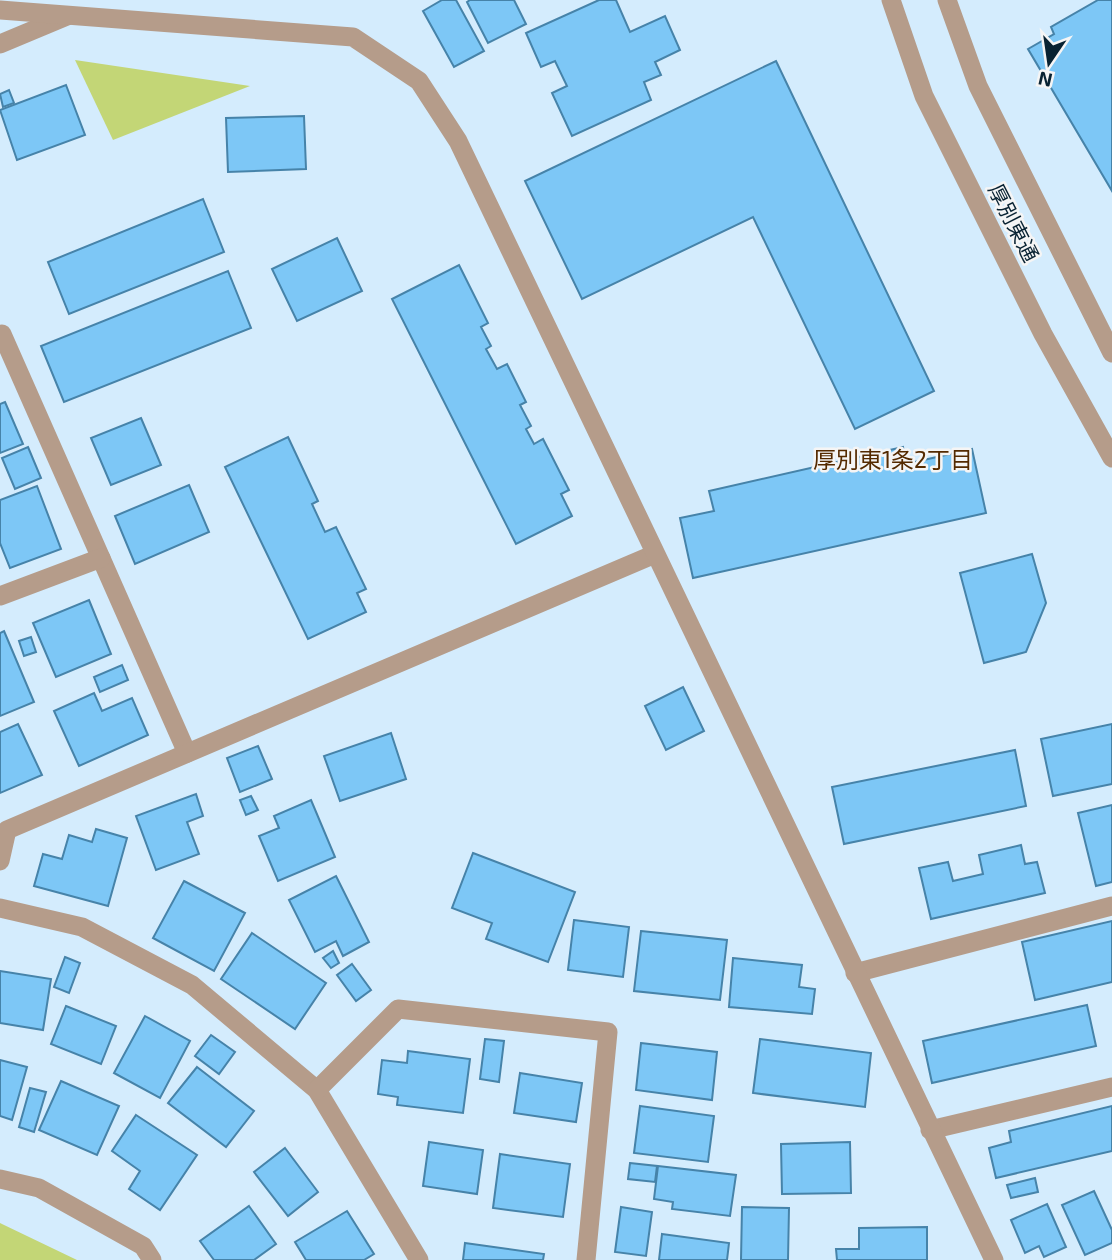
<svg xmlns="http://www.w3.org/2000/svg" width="1112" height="1260" font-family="'Exo 2','Noto Sans JP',sans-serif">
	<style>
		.green { fill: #c3d676 }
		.building { fill: #7dc7f6; stroke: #4683a9; stroke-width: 2 }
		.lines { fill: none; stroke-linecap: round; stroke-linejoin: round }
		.service { stroke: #b59c8a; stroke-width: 19 }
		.minor { stroke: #b59c8a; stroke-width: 19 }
		.tertiary { stroke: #b59c8a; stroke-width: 19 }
		.labels { text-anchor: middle; stroke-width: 5; stroke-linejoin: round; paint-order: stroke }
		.street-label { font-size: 21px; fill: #082232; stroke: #f5f5f5 }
		.neighbourhood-label { font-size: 23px; fill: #542a00; stroke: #f5f5f5 }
	</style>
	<rect width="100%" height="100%" fill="#d4ecfd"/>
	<g class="green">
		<path d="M75,60L250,86L113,140Z"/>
		<path d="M0,1223L2,1224L77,1260H0Z"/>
	</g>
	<g class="building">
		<path d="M442,0H456L484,51L454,67L423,11Z"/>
		<path d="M470,0H514L526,24L488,43L467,2Z"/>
		<path d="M599,0H616L630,32L665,16L680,50L655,62L661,75L644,82L651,100L572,136L552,93L567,86L555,61L541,67L526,33Z"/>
		<path d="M1098,0H1112V191L1028,49L1054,34L1051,27Z"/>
		<path d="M776,61L934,391L855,429L753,217L582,299L525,181Z"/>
		<path d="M66,85L85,135L17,160L0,110Z"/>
		<path d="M9,90L14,103L3,107L0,94Z"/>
		<path d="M304,116L306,169L228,172L226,118Z"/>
		<path d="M203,199L224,252L69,314L48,262Z"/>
		<path d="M337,238L362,291L297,321L272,269Z"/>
		<path d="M459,265L488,323L481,327L491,346L486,349L497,369L507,364L526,402L520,405L531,426L526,429L534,444L543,439L569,490L561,494L572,516L516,544L392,299Z"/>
		<path d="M228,271L251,328L64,402L41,346Z"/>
		<path d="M5,402L23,444L0,453V404Z"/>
		<path d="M141,418L161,465L111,485L91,438Z"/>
		<path d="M288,437L318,501L312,504L325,532L336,527L366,589L357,593L366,612L308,639L225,467Z"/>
		<path d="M28,447L41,478L15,489L2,458Z"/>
		<path d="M903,447L906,464L972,449L986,513L693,578L680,518L714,511L709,491Z"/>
		<path d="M189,485L209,532L135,564L115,516Z"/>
		<path d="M37,486L61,549L10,568L0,543V500Z"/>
		<path d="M1032,554L1046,603L1026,652L984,663L960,573Z"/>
		<path d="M89,600L111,654L56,677L33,623Z"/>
		<path d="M4,631L34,702L0,716V633Z"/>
		<path d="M31,637L36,652L24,656L19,641Z"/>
		<path d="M122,665L128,680L100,692L94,677Z"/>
		<path d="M683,687L704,731L666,750L645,706Z"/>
		<path d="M94,693L102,711L132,698L148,735L79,766L54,711Z"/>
		<path d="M18,724L42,775L0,793V732Z"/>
		<path d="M1112,724V784L1053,796L1041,739Z"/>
		<path d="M391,733L406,779L340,801L324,756Z"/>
		<path d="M258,746L272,779L240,792L227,758Z"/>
		<path d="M1015,750L1026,806L844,844L832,787Z"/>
		<path d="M196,794L203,816L187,822L199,854L156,870L136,816Z"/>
		<path d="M251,796L258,810L246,815L240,800Z"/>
		<path d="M311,800L335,857L278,881L259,836L279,828L274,816Z"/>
		<path d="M1112,805V882L1096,886L1078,813Z"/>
		<path d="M96,829L127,838L108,906L34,886L43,854L62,859L69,835L92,842Z"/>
		<path d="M1021,845L1025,864L1037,862L1045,893L931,919L919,868L948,862L953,881L983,874L979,855Z"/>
		<path d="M473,853L575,892L548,962L486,939L492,923L452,908Z"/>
		<path d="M336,876L369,942L343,956L336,941L315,952L289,900Z"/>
		<path d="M184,881L245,913L214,971L153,938Z"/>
		<path d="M574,920L629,927L623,977L568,970Z"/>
		<path d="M1112,921V982L1035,1000L1022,942Z"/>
		<path d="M641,931L727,940L720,1000L634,991Z"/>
		<path d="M252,933L326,983L295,1029L221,979Z"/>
		<path d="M333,951L339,963L331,968L323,958Z"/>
		<path d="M65,957L80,963L69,993L54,987Z"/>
		<path d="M733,958L802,965L799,987L815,989L812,1014L729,1007Z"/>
		<path d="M352,964L371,990L356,1001L337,975Z"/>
		<path d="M0,971L51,979L43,1030L0,1023Z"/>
		<path d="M1087,1005L1096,1046L932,1083L923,1041Z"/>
		<path d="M66,1006L116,1026L101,1064L51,1044Z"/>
		<path d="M145,1016L190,1041L160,1098L114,1073Z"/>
		<path d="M211,1035L235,1052L219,1074L195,1056Z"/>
		<path d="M485,1039L504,1041L499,1082L480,1079Z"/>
		<path d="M760,1039L871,1053L865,1107L753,1093Z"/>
		<path d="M641,1043L717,1052L712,1100L636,1090Z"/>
		<path d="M408,1051L470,1059L463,1113L397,1105L398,1097L378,1094L382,1060L407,1063Z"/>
		<path d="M0,1060L27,1067L12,1120L0,1116Z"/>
		<path d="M197,1067L254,1111L226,1147L168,1103Z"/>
		<path d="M520,1073L582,1083L576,1122L514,1113Z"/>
		<path d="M61,1081L119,1106L97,1155L39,1130Z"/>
		<path d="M30,1088L46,1092L34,1132L19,1127Z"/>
		<path d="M640,1106L714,1116L708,1162L634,1153Z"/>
		<path d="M1112,1106V1151L996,1178L989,1148L1011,1142L1009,1131Z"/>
		<path d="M136,1115L197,1155L160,1210L129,1189L140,1171L112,1151Z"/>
		<path d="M429,1142L483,1150L477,1194L423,1186Z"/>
		<path d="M850,1142L851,1193L782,1194L781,1144Z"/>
		<path d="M285,1148L318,1192L288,1216L254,1172Z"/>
		<path d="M500,1154L570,1164L563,1217L493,1208Z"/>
		<path d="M630,1163L657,1166L655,1182L628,1179Z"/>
		<path d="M658,1166L736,1175L730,1216L672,1209L673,1202L654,1199Z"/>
		<path d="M1035,1178L1038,1192L1011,1198L1007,1185Z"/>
		<path d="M1094,1191L1112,1230V1243L1085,1255L1062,1205Z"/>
		<path d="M1047,1204L1066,1247L1044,1257L1039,1246L1025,1253L1011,1220Z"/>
		<path d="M249,1206L276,1244L254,1260H214L200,1241Z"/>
		<path d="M621,1207L652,1212L646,1256L615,1252Z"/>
		<path d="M742,1207L789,1208L788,1260H741Z"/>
		<path d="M347,1211L374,1254L364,1260H306L295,1242Z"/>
		<path d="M927,1227V1260H837L836,1249H859V1228Z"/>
		<path d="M662,1234L729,1243L727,1260H659Z"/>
		<path d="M465,1243L544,1254L543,1260H463Z"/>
	</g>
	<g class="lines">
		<path class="service" d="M930,1130L1112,1087"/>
		<g class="minor">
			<path d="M0,44L67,16"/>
			<path d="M0,335L2,334L187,753"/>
			<path d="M0,596L101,558"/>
			<path d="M0,861L7,830L655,554"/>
			<path d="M0,908L82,927L192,985L317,1090L419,1260"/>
			<path d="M855,973L1112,906"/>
			<path d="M317,1090L398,1009L608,1032L586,1260"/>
			<path d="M0,1179L39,1188L143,1246L152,1260"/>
		</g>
		<g class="tertiary">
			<path d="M891,0L924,96L1043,334L1112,458"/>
			<path d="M947,0L978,86L1112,353"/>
			<path d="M0,10L353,37L419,81L458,141L994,1260"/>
		</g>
	</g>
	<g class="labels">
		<g class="street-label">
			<text transform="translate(1013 223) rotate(63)" y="7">厚別東通</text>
		</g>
		<g class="neighbourhood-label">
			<text x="893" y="468">厚別東1条2丁目</text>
		</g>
	</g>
	<g transform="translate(1049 63) rotate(193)" stroke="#f5f5f5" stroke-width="5" paint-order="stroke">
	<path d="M0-5L12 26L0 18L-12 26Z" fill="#082232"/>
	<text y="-10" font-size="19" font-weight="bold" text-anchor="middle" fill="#082232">N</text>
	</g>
</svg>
